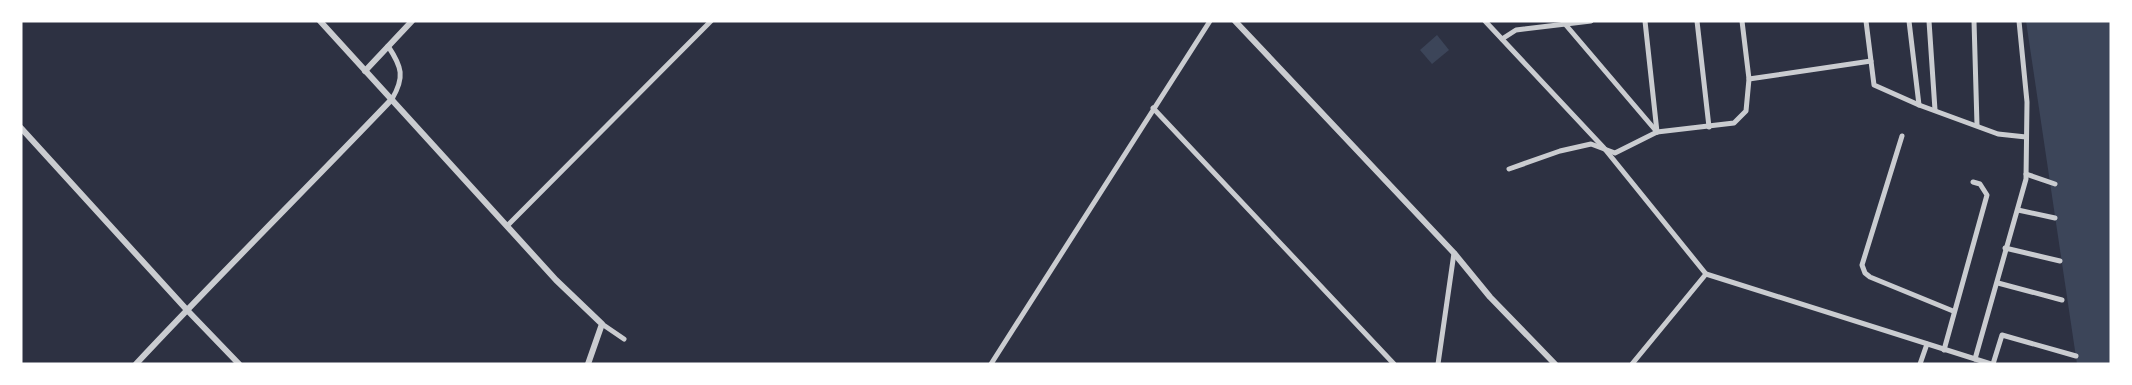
<svg xmlns="http://www.w3.org/2000/svg" width="2132" height="385" font-family="Cabin,sans-serif">
	<style>
		.green { fill: #3c4559 }
		.lines { fill: none; stroke-linecap: round; stroke-linejoin: round }
		.minor { stroke: #caccd0; stroke-width: 5 }
		.tertiary { stroke: #caccd0; stroke-width: 6 }
	</style>
	<rect width="100%" height="100%" fill="#2d3142"/>
	<g class="green">
		<path d="M2026,21H2111V364H2077Z"/>
		<path d="M1437,35L1449,50L1432,64L1420,50Z"/>
	</g>
	<g class="lines">
		<g class="minor">
			<path d="M1485,21L1604,148L1706,274L1991,364"/>
			<path d="M1645,21L1657,132"/>
			<path d="M1697,21L1709,127"/>
			<path d="M1866,21L1874,85L1919,105L1998,134L2026,137"/>
			<path d="M1909,21L1919,105"/>
			<path d="M1929,21L1935,110"/>
			<path d="M1974,21L1977,125"/>
			<path d="M1565,24L1657,132"/>
			<path d="M1502,39L1516,30L1591,21"/>
			<path d="M388,46C402,67 405,77 392,99"/>
			<path d="M1749,79L1871,61"/>
			<path d="M1153,108L1394,364"/>
			<path d="M1902,136L1862,265L1865,273L1870,277L1953,311"/>
			<path d="M1509,169L1560,151L1591,144L1615,153L1657,132L1734,123L1746,111L1749,79L1742,21"/>
			<path d="M2026,174L2055,184"/>
			<path d="M2018,210L2055,218"/>
			<path d="M507,226L711,21"/>
			<path d="M2005,248L2060,261"/>
			<path d="M1998,283L2062,300"/>
			<path d="M602,324L624,339"/>
			<path d="M1944,350L1987,195L1980,184L1973,182"/>
			<path d="M1975,359L2026,179L2027,102L2019,21"/>
			<path d="M991,364L1210,21"/>
			<path d="M1438,364L1454,253"/>
			<path d="M1632,364L1706,274"/>
			<path d="M1920,364L1927,344"/>
			<path d="M1993,364L2002,335L2076,356"/>
		</g>
		<g class="tertiary">
			<path d="M320,21L556,280L602,324L588,364"/>
			<path d="M1235,21L1454,253L1490,297L1555,364"/>
			<path d="M365,71L412,21"/>
			<path d="M21,128L187,310L239,364"/>
			<path d="M136,364C220,274 307,188 392,99"/>
		</g>
	</g>
	<rect width="2132" height="385" fill="none" stroke="#ffffff" stroke-width="45"/>
</svg>
